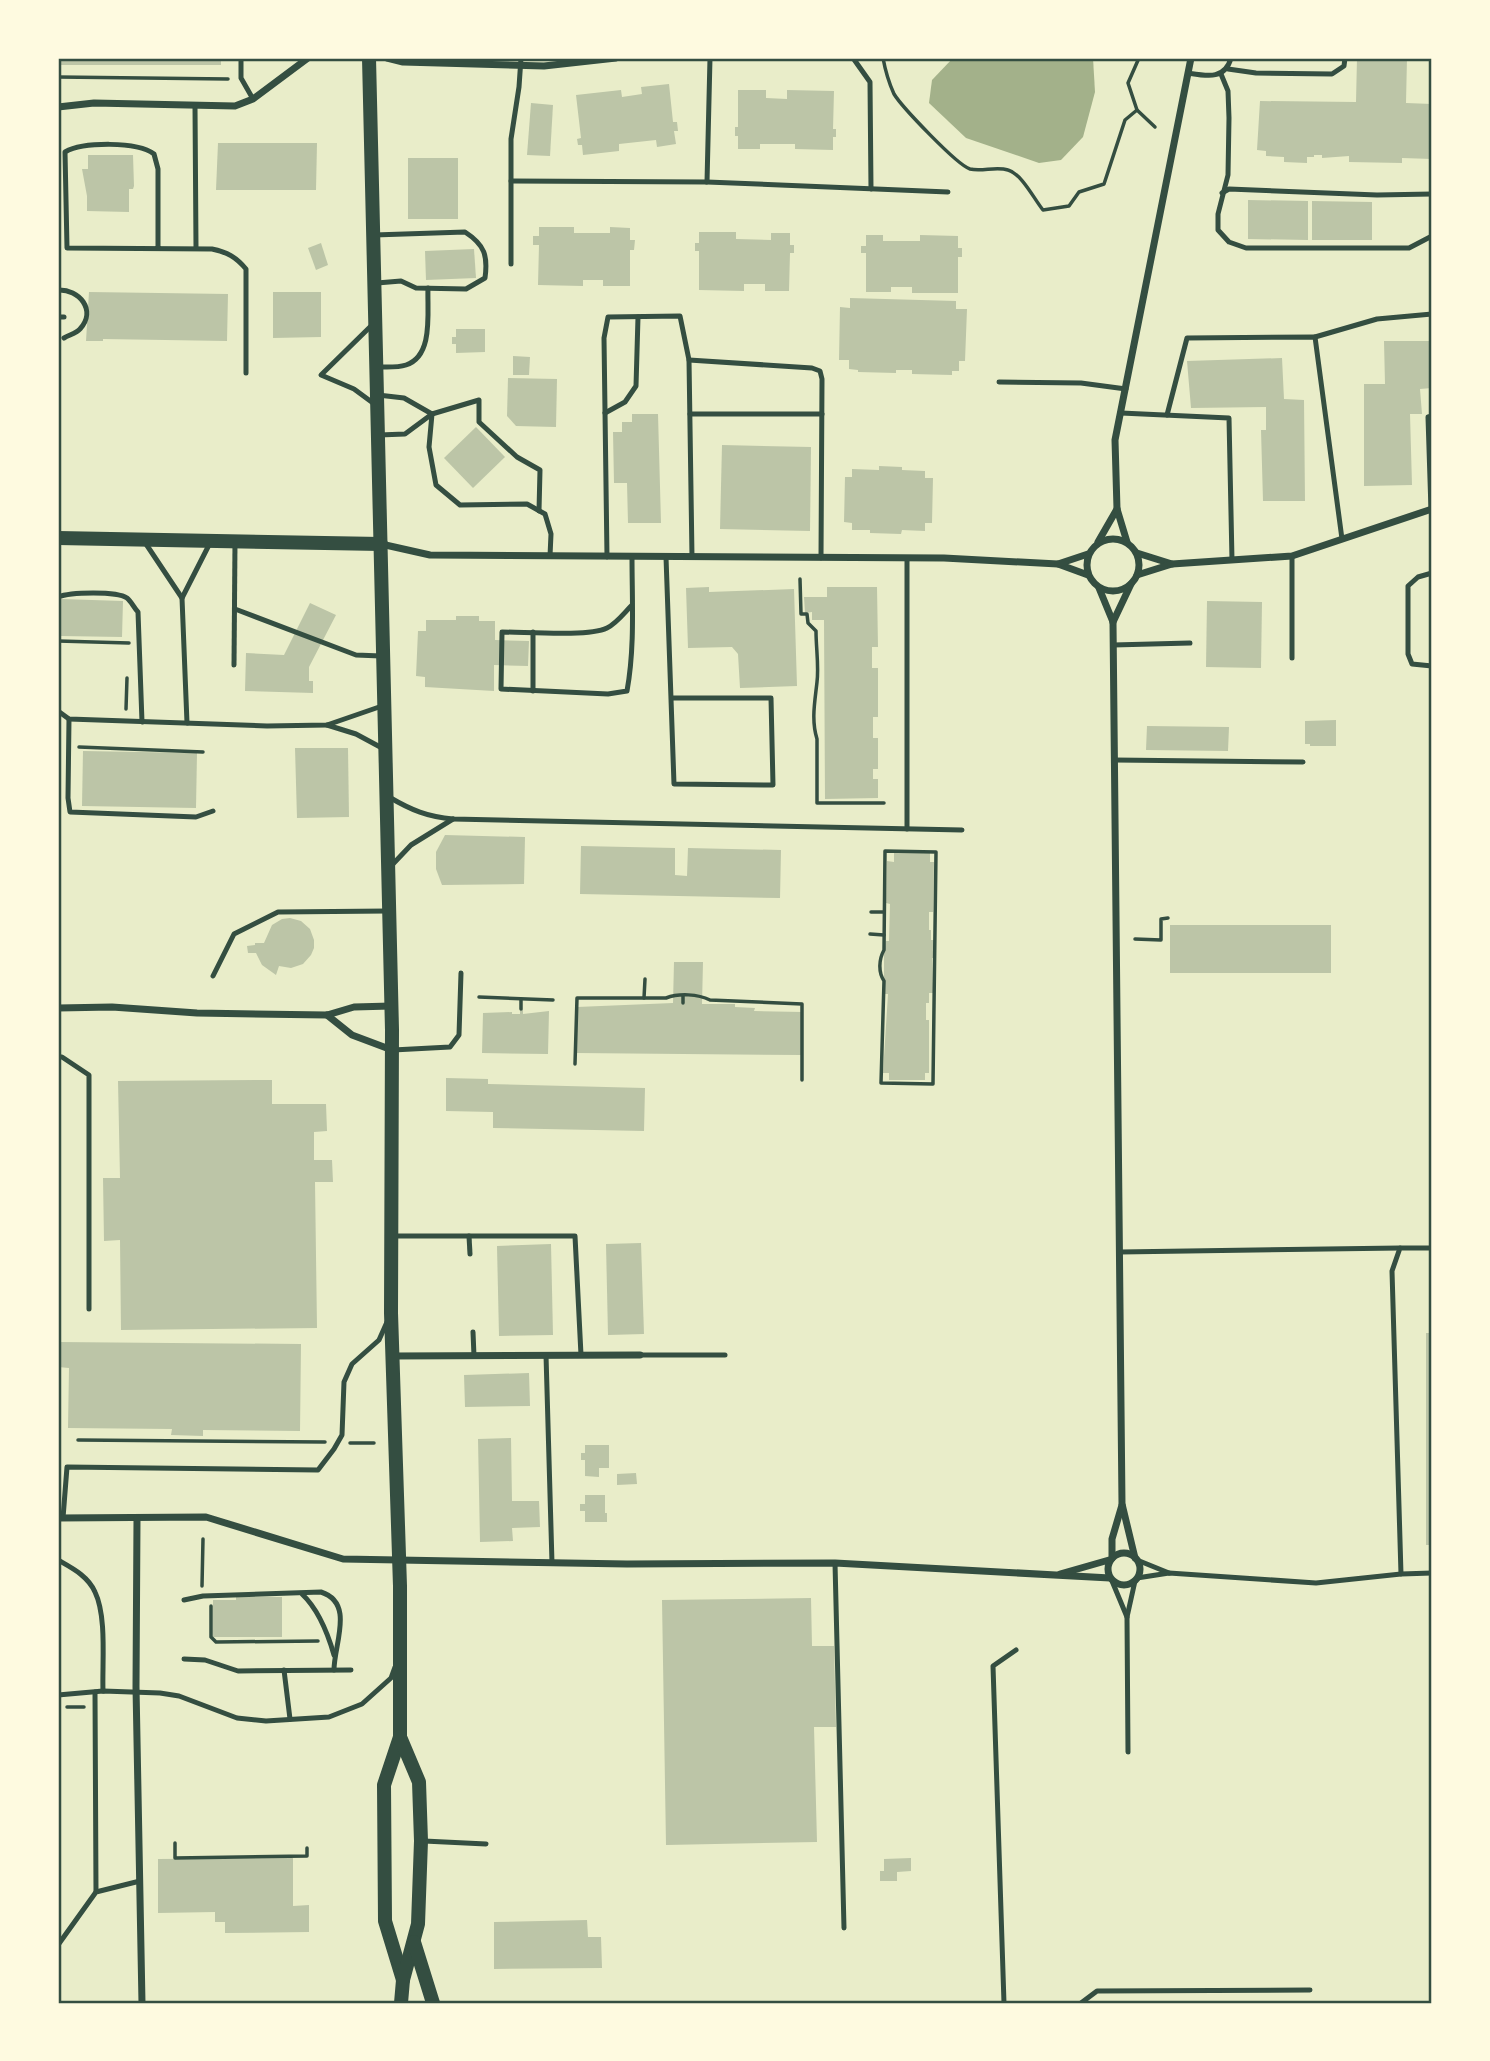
<svg xmlns="http://www.w3.org/2000/svg" width="1490" height="2061" font-family="'Roboto Condensed',sans-serif">
	<style>
		.water { fill: #a3b18a }
		.building { fill: #bcc5a7 }
		.lines { fill: none; stroke-linecap: round; stroke-linejoin: round }
		.path { stroke: #344e41; stroke-width: 3.5 }
		.service { stroke: #344e41; stroke-width: 5 }
		.minor { stroke: #344e41; stroke-width: 7 }
		.secondary { stroke: #344e41; stroke-width: 14 }
		.neatline { fill: none; stroke: #344e41; stroke-width: 2.5 }
	</style>
	<rect width="100%" height="100%" fill="#e9edc9"/>
	<path class="water" d="M953,58H1093L1095,92L1083,137L1061,160L1039,163L966,138L929,103L932,80Z"/>
	<g class="building">
		<rect x="58" y="58" width="163" height="7"/>
		<path d="M1357,58H1407L1406,103L1432,104V159L1402,158V163L1349,162V156L1322,158V155H1314V157H1307V163L1284,162V157L1266,156V151L1257,150L1260,101L1356,102Z"/>
		<path d="M669,84L673,122H677L678,131H674L676,144L657,147L656,140L619,144V151L583,155L582,145H578L577,139L581,138L576,95L621,90L622,97L642,94L641,87Z"/>
		<path d="M738,90H766V98L787,99V90L834,91L833,129H836V137H833V150L795,149V144H760V149H738V136H735V127H738Z"/>
		<path d="M531,103L553,105L550,156L527,155Z"/>
		<path d="M218,143H317L316,190H216Z"/>
		<path d="M88,155H133L134,186L133,189H129V212L87,211V196L82,169H88Z"/>
		<rect x="408" y="158" width="50" height="61"/>
		<path d="M1248,200L1308,201V240L1248,239Z"/>
		<path d="M1312,201L1372,202V240H1312Z"/>
		<path d="M539,227H574V233H610V227L630,228V240H635L634,250H630V286H603V280H583V286L538,285L539,245H533V236H539Z"/>
		<path d="M699,232H736V239L771,240V233H790V245H794V253H790L789,291H765V284H744V291L699,290V251H695V243H699Z"/>
		<path d="M866,235H883V241H920V235L958,236V248H962V257H958V293H912V287H891V292H866V253H861V246H866Z"/>
		<path d="M321,243L328,265L316,270L308,248Z"/>
		<path d="M474,249L476,278L426,280L425,251Z"/>
		<path d="M89,292L228,294L227,341L103,339V341H86Z"/>
		<path d="M273,292H321V337L273,338Z"/>
		<path d="M850,298L956,301V309H967L965,361H959V371H952V375L912,374V370H896V373L858,372V370L849,369V360H839L840,307L850,308Z"/>
		<path d="M456,329H485V352L456,353V344H452V337H456Z"/>
		<path d="M1384,341H1432V388L1420,389L1422,414H1410L1412,485L1364,486V384H1385Z"/>
		<path d="M513,356L530,357L529,375H513Z"/>
		<path d="M1282,358L1284,399L1304,400L1305,501H1263L1261,430H1266V407L1191,408L1187,361Z"/>
		<path d="M508,378L557,379L556,427L516,426L507,416Z"/>
		<path d="M632,414H658L661,523H628L627,483H614L613,432H622V422H632Z"/>
		<path d="M476,427L505,457L473,488L444,458Z"/>
		<path d="M722,445L811,447L810,531L720,529Z"/>
		<path d="M879,466L902,467V470L925,471V478H933L932,523H925V531L902,530L901,534L870,533V530H852V523L844,522L845,477H852V469L879,470Z"/>
		<path d="M709,587V592L794,589L797,686L740,688L738,654L732,647L688,648L686,588Z"/>
		<path d="M827,587H877L878,647H872V668H878V717H873V738H878V769H873V779H878V798L825,799L824,620H812V612L805,613L804,597H827Z"/>
		<path d="M61,599L123,601L122,637L61,636V620L58,619V609H61Z"/>
		<path d="M1207,601L1262,602L1261,668L1206,667Z"/>
		<path d="M310,603L336,615L309,667V681H313V693L245,691L246,653L284,655Z"/>
		<path d="M456,616H479V621H495V640L529,641L528,666L494,665V691L425,687V677L416,676L418,631H426V620H456Z"/>
		<path d="M1336,720V746H1310V744H1305V721Z"/>
		<path d="M1147,726L1229,727L1228,751L1146,750Z"/>
		<path d="M295,748H348L349,817L297,818Z"/>
		<path d="M83,751L197,753L196,808L82,806Z"/>
		<path d="M445,835L525,837L524,884L442,885L436,869V852Z"/>
		<path d="M581,846L675,848V875L687,876L688,848L781,850L780,898L580,894Z"/>
		<path d="M894,853H930V862H934L933,912H929V930H931V940H934V958H932L933,993H929V1003H926V1020H929V1073H925V1080H889V1073H883L888,994H885L884,979V953L886,941H889L890,904L886,903L887,861L894,862Z"/>
		<path d="M290,918L301,921L310,929L314,940V948L311,955L303,964L291,968L279,966L276,975L262,965L256,953H248L247,946L255,945V943H264L272,925L282,919Z"/>
		<rect x="1170" y="925" width="161" height="48"/>
		<path d="M674,962H703L702,1004H735V1007L755,1008L754,1011L802,1012V1055L576,1053L577,1007L673,1003Z"/>
		<path d="M520,1009H523V1014L549,1011L548,1054L482,1053L483,1013L512,1012V1014H520Z"/>
		<path d="M446,1078L488,1079V1084L645,1088L644,1131L493,1128V1112L446,1111Z"/>
		<path d="M272,1080V1104H326L327,1131L314,1132V1160H332L333,1182H315L317,1328L121,1330L120,1240L104,1241L103,1178H120L118,1081Z"/>
		<path d="M641,1243L644,1334L608,1335L606,1244Z"/>
		<path d="M551,1244L553,1335L499,1336L497,1246Z"/>
		<rect x="1426" y="1333" width="6" height="212"/>
		<path d="M58,1342L301,1344L300,1431L203,1430V1436L171,1435L172,1429L68,1428L69,1368L58,1367Z"/>
		<path d="M529,1373L530,1406L465,1407L464,1375Z"/>
		<path d="M511,1438L512,1501H539L540,1527L512,1528L513,1541L480,1542L478,1439Z"/>
		<path d="M585,1445H609V1468H599V1477L585,1476V1460H581V1453H585Z"/>
		<path d="M636,1473L637,1484L617,1485V1474Z"/>
		<path d="M585,1495H605V1513H607V1522H585V1511H580V1504H585Z"/>
		<path d="M236,1597H282V1637H213V1600H236Z"/>
		<path d="M811,1598L812,1646H834L836,1727H814L817,1842L666,1845L662,1600Z"/>
		<path d="M293,1858V1906L309,1905V1932L225,1933V1922H215V1912L158,1913V1859Z"/>
		<path d="M911,1858V1871L897,1872V1881H880V1871H884V1859Z"/>
		<path d="M587,1920L588,1937H601L602,1968L494,1969V1922Z"/>
	</g>
	<g class="lines">
		<g class="path">
			<path d="M883,58C885,69 889,83 894,94C902,107 957,165 970,169C982,172 996,166 1008,170C1022,174 1034,199 1043,210L1069,206L1079,192L1104,184L1125,120L1137,110"/>
			<path d="M1139,58L1128,83L1137,110L1155,127"/>
			<path d="M58,77L228,79"/>
			<path d="M800,579L801,614H807L808,623L816,631C816,648 819,666 817,682C815,701 811,720 817,739V803H884"/>
			<path d="M58,641L129,643"/>
			<path d="M126,709L127,678"/>
			<path d="M79,747L203,752"/>
			<path d="M885,851L936,852L933,1084L881,1083L884,981C878,972 879,959 884,950Z"/>
			<path d="M871,912H884"/>
			<path d="M870,934L884,935"/>
			<path d="M1135,939L1161,940V919L1168,918"/>
			<path d="M683,996V1003"/>
			<path d="M479,997L553,1000"/>
			<path d="M644,998L645,979"/>
			<path d="M521,1000V1009"/>
			<path d="M575,1064L577,998H666C679,993 698,994 710,1000L802,1004V1080"/>
			<path d="M78,1440L325,1442"/>
			<path d="M350,1443H374"/>
			<path d="M202,1586L203,1539"/>
			<path d="M211,1606V1637L216,1642L318,1641"/>
			<path d="M67,1707H84"/>
			<path d="M175,1843V1858L307,1856V1848"/>
		</g>
		<g class="service">
			<path d="M241,58V78L253,99"/>
			<path d="M853,58L870,82L871,189"/>
			<path d="M1228,69L1256,73L1332,74L1344,66L1345,58"/>
			<path d="M1188,73C1207,76 1225,80 1231,58"/>
			<path d="M1221,74L1228,91L1229,118L1228,175L1218,214V230L1229,242L1246,248H1409L1432,236"/>
			<path d="M195,106L196,248"/>
			<path d="M511,181L707,182L948,192"/>
			<path d="M707,182L710,58"/>
			<path d="M1222,193L1229,189L1377,195L1432,194"/>
			<path d="M374,235L465,232C485,245 488,256 485,278L466,289L416,288L401,281L377,283"/>
			<path d="M158,248V169L154,154C137,141 83,142 65,152L67,248L212,249C227,252 236,257 246,269V373"/>
			<path d="M511,264V139L519,87L521,58"/>
			<path d="M58,290C79,289 97,310 80,329C77,333 69,335 64,338"/>
			<path d="M58,317H64"/>
			<path d="M372,325L321,375L354,389L373,403"/>
			<path d="M1315,337L1377,319L1432,314"/>
			<path d="M689,360L812,368L820,371L822,379L821,558"/>
			<path d="M377,367C387,367 397,368 406,365C434,356 427,312 428,288"/>
			<path d="M999,382L1081,383L1126,389"/>
			<path d="M378,395L404,398L432,414"/>
			<path d="M605,413L625,402L636,386L638,317"/>
			<path d="M1121,413L1229,418L1232,560"/>
			<path d="M432,414L429,447L436,485L460,505L527,504L545,514L551,534L550,556"/>
			<path d="M690,414H822"/>
			<path d="M1167,415L1187,338L1315,337L1342,539"/>
			<path d="M379,435L405,434L432,414L479,400V422L517,457L540,470L539,511"/>
			<path d="M1431,510L1428,417L1432,416"/>
			<path d="M144,541L182,598"/>
			<path d="M607,557L604,338L608,317L680,316L689,360L692,557"/>
			<path d="M632,557C632,601 635,647 627,691L608,694L501,689L502,632C527,632 588,637 607,628C617,623 624,613 632,605"/>
			<path d="M666,557L674,784L773,785L771,698H671"/>
			<path d="M907,558V829"/>
			<path d="M1432,573L1418,577L1408,586V654L1412,664L1432,666"/>
			<path d="M58,597C70,592 117,591 127,598C131,601 134,608 138,612L142,722"/>
			<path d="M235,609L356,655L381,656"/>
			<path d="M533,632V691"/>
			<path d="M1113,645L1190,643"/>
			<path d="M1292,658V556"/>
			<path d="M234,665L235,542"/>
			<path d="M58,711L69,719L267,726L327,725L382,706"/>
			<path d="M69,719L68,798L70,812L196,817L213,811"/>
			<path d="M187,723L182,598L211,541"/>
			<path d="M327,725L356,734L382,748"/>
			<path d="M1114,760L1303,762"/>
			<path d="M389,797C411,810 428,817 453,819L962,830"/>
			<path d="M392,865L411,845L453,819"/>
			<path d="M213,976L234,934L278,912L388,911"/>
			<path d="M393,1050L450,1047L459,1035L461,973"/>
			<path d="M58,1057H62L89,1075V1309"/>
			<path d="M392,1236H575L581,1355"/>
			<path d="M469,1236L470,1254"/>
			<path d="M1120,1252L1400,1248"/>
			<path d="M473,1332L474,1356"/>
			<path d="M546,1355L552,1563"/>
			<path d="M640,1355H725"/>
			<path d="M63,1518L67,1467L318,1470L334,1449L342,1435L344,1382L352,1364L379,1340L387,1322"/>
			<path d="M58,1560C72,1568 88,1576 95,1592C107,1617 102,1663 103,1691"/>
			<path d="M1137,1560L1169,1573"/>
			<path d="M835,1563L844,1928"/>
			<path d="M1401,1574L1392,1271L1400,1248H1432"/>
			<path d="M1137,1578L1169,1573L1316,1583L1401,1574L1432,1573"/>
			<path d="M1112,1581L1127,1617"/>
			<path d="M302,1594C318,1609 328,1634 334,1655"/>
			<path d="M184,1600L203,1596L321,1592C355,1603 334,1644 334,1670"/>
			<path d="M184,1659L205,1660L238,1671L351,1670"/>
			<path d="M284,1670L290,1719"/>
			<path d="M95,1692L96,1892"/>
			<path d="M58,1695L103,1691L160,1693L179,1696L237,1718L266,1721L329,1717L362,1704L391,1678L395,1667"/>
			<path d="M1128,1752L1127,1617L1135,1581"/>
			<path d="M424,1841L486,1844"/>
			<path d="M58,1945L96,1892L140,1881"/>
			<path d="M1004,2003L993,1666L1016,1650"/>
			<path d="M1081,2003L1097,1991L1310,1990"/>
		</g>
		<g class="minor">
			<path d="M387,58L403,62L544,66L616,58"/>
			<path d="M58,107L94,103L235,106L253,99L308,58"/>
			<circle cx="1113" cy="565" r="26"/>
			<path d="M1098,542L1117,509"/>
			<path d="M1127,542L1117,509L1115,440L1191,58"/>
			<path d="M381,544L430,555L944,558L1058,564L1088,575"/>
			<path d="M1137,553L1172,564"/>
			<path d="M1058,564L1088,554"/>
			<path d="M1137,575L1172,564L1292,556L1432,509"/>
			<path d="M1099,588L1113,622L1122,1504L1135,1558"/>
			<path d="M1113,622L1131,584"/>
			<path d="M58,1008L112,1007L197,1013L327,1015L354,1007L391,1006"/>
			<path d="M327,1015L352,1035L392,1050"/>
			<path d="M393,1356L640,1355"/>
			<path d="M58,1518L206,1517L343,1559L627,1564L835,1563L1110,1578"/>
			<path d="M137,1519L136,1687L142,2003"/>
			<circle cx="1124" cy="1569" r="16"/>
			<path d="M1112,1558V1539L1122,1505"/>
			<path d="M1060,1574L1109,1560"/>
		</g>
		<g class="secondary">
			<path d="M369,58L392,1030L391,1313L400,1586V1737L384,1785L385,1921L403,1980"/>
			<path d="M58,538L381,544"/>
			<path d="M400,1737L419,1782L421,1841L418,1924L403,1980L401,2003"/>
			<path d="M414,1942L433,2003"/>
		</g>
	</g>
	<rect width="1490" height="2061" fill="none" stroke="#fefae0" stroke-width="119"/>
	<rect x="60" y="60" width="1370" height="1942" class="neatline"/>
</svg>
